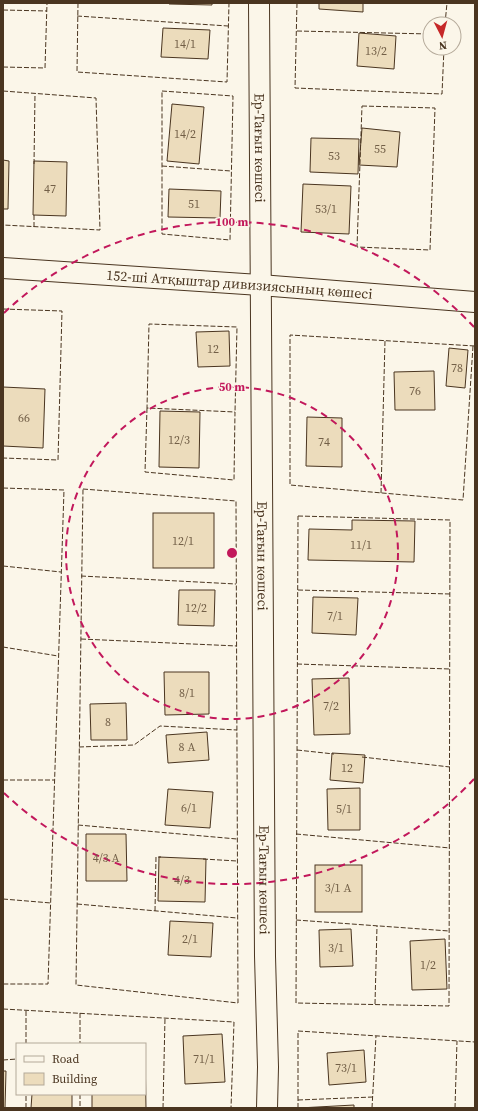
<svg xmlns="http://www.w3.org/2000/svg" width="478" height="1111" font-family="'Source Serif 4',serif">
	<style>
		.building { fill: #ecdcbc; stroke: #4a3520 }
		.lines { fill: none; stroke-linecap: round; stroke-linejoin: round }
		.street-casing { stroke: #4a3520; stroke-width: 22 }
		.street { stroke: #fbf6e9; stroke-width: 20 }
		.fence { stroke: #4a3520; stroke-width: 1; stroke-dasharray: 5 2; stroke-linecap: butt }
		.ring { fill: none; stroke: #c2185b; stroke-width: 2; stroke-dasharray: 7 5 }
		.labels { text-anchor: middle; stroke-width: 3; stroke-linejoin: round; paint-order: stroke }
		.number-label { font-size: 12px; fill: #725f47 }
		.street-label { font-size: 14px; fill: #4a3520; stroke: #fbf6e9 }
		.centre { fill: #c2185b; stroke: #fbf6e9; stroke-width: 2 }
		.ring-label { font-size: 12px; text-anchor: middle; font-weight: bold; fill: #c2185b; stroke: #fbf6e9; stroke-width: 3; stroke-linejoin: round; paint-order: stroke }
	</style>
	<rect width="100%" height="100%" fill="#fbf6e9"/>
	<g class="building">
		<path d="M169,3H212V5L169,4Z"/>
		<path d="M319,3H363V12L319,9Z"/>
		<path d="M163,28L210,30L208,59L161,57Z"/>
		<path d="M359,33L396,36L394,69L357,66Z"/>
		<path d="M172,104L204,107L199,164L167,161Z"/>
		<path d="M362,128L400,132L397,167L359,165Z"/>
		<path d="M311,138L359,139L358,174L310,172Z"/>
		<path d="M3,160L9,161L8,209H3Z"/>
		<path d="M34,161L67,162L66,216L33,215Z"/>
		<path d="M303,184L351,186L349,234L301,232Z"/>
		<path d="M169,189L221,191L220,218L168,217Z"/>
		<path d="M229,331L230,366L198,367L196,332Z"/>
		<path d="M449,348L468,350L465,388L446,386Z"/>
		<path d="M434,371L435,410H395L394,372Z"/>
		<path d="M3,387L45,389L43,448L3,446Z"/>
		<path d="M160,411L200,412L199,468L159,467Z"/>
		<path d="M307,417L342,418V467L306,466Z"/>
		<rect x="153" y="513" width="61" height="55"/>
		<path d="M352,520L415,521L414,562L308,560L309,529L352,530Z"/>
		<path d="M179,590H215L214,626L178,625Z"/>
		<path d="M313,597L358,598L356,635L312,633Z"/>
		<path d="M164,672H209V714L165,715Z"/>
		<path d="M349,678L350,734L314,735L312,679Z"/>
		<path d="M126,703L127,740H91L90,704Z"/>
		<path d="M207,732L209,760L168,763L166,735Z"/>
		<path d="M332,753L365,755L363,783L330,780Z"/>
		<path d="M360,788V830H328L327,789Z"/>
		<path d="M168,789L213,792L210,828L165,825Z"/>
		<path d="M86,834H126L127,881H86Z"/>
		<path d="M159,857L206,859L205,902L158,901Z"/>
		<rect x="315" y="865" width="47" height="47"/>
		<path d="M170,921L213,923L211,957L168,955Z"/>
		<path d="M351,929L353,966L320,967L319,930Z"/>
		<path d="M445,939L447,989L412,990L410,941Z"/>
		<path d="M222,1034L225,1082L185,1084L183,1036Z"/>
		<path d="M145,1049L146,1108H92V1094H145Z"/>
		<path d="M364,1050L366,1082L329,1085L327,1053Z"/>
		<path d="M3,1071H6L5,1108H3Z"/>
		<path d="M32,1094H72V1108H31Z"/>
		<path d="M354,1105V1108H299Z"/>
	</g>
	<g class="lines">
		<g class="street-casing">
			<g id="street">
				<path id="s1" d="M259,3L265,956L268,1067L267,1108"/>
				<path id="s2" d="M3,268L260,285L475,302"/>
			</g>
		</g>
		<use href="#street" class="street"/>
		<g class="fence">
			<path d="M78,3L77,72L227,82L229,3"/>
			<path d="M297,3L295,88L442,94L444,48"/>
			<path d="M3,10L47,11"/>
			<path d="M77,16L228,26"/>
			<path d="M445,24L447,3"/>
			<path d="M297,31L430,34"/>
			<path d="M3,67L45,68L47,3"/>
			<path d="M3,91L96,98L100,230L3,225"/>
			<path d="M162,91L233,96L230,240L162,234Z"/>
			<path d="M362,106L435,108L430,250L357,247Z"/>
			<path d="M34,164L35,94"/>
			<path d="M162,166L231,171"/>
			<path d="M34,227V214"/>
			<path d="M3,309L62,311L58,460L3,458"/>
			<path d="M473,346L463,500L290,485V335L475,346"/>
			<path d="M147,408L145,472L234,480L235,412L147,408L149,324L237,327L235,412"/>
			<path d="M3,488L64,490L48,984H3"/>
			<path d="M83,489L236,501L238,1003L76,985Z"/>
			<path d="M381,493L385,341"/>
			<path d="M298,516L450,520L449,1006L296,1003Z"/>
			<path d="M3,566L61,572"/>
			<path d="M81,576L236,584"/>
			<path d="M298,590L450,594"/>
			<path d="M81,639L237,646"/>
			<path d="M3,647L58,656"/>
			<path d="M297,664L450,669"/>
			<path d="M79,747L134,745L160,726L237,730"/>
			<path d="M297,750L334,754"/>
			<path d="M362,757L450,767"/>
			<path d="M3,780H54"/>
			<path d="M78,825L237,839"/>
			<path d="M296,834L450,848"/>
			<path d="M203,859L237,861"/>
			<path d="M3,899L51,903"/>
			<path d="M77,904L237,918"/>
			<path d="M155,911L156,857H161"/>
			<path d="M296,920L449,931"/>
			<path d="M375,1004L377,926"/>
			<path d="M3,1009L234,1022L231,1108"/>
			<path d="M80,1013V1044"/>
			<path d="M26,1044V1010"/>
			<path d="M3,1060L17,1059"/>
			<path d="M80,1094V1108"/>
			<path d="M298,1100L373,1097"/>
			<path d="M26,1108V1094"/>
			<path d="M163,1108L165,1018"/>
			<path d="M298,1108V1031L475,1042"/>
			<path d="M372,1108L376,1036"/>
			<path d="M455,1108L457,1041"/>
		</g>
	</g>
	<g class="ring">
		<circle cx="232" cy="553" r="166"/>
		<path d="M474 779A331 331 0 0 1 4 793M4 313A331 331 0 0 1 474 327"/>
	</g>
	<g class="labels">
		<g class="number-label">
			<text x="185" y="48">14/1</text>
			<text x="376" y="55">13/2</text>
			<text x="185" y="138">14/2</text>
			<text x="380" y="153">55</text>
			<text x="334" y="160">53</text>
			<text x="50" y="193">47</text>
			<text x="194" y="208">51</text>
			<text x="326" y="213">53/1</text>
			<text x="213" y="353">12</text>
			<text x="457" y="372">78</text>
			<text x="415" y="395">76</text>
			<text x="24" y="422">66</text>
			<text x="179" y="444">12/3</text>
			<text x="324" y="446">74</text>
			<text x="183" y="545">12/1</text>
			<text x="361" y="549">11/1</text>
			<text x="196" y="612">12/2</text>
			<text x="335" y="620">7/1</text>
			<text x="187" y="697">8/1</text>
			<text x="331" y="710">7/2</text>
			<text x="108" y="726">8</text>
			<text x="187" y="751">8 А</text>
			<text x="347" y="772">12</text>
			<text x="189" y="812">6/1</text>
			<text x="344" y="813">5/1</text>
			<text x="106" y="862">4/3 А</text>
			<text x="182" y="884">4/3</text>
			<text x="338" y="892">3/1 А</text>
			<text x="190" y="943">2/1</text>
			<text x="336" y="952">3/1</text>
			<text x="428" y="969">1/2</text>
			<text x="204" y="1063">71/1</text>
			<text x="346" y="1072">73/1</text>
		</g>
		<g class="street-label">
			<text dy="5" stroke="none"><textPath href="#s1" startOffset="145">Ер-Тағын көшесі</textPath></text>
			<text dy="5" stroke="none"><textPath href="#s2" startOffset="237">152-ші Атқыштар дивизиясының көшесі</textPath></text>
			<text dy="5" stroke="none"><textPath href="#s1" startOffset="553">Ер-Тағын көшесі</textPath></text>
			<text dy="5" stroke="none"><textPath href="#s1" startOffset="877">Ер-Тағын көшесі</textPath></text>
		</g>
	</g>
	<circle cx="232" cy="553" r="6" class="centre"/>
	<g class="ring-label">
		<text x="232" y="226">100 m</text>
		<text x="232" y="391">50 m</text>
	</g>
	<rect width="478" height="1111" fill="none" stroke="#4a3520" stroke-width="8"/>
	<rect x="16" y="1043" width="130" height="52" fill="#fbf6e9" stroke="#b4a999"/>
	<rect x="24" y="1056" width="20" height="6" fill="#fbf6e9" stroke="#b4a999"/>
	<text x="52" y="1063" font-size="12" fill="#4a3520">Road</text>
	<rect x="24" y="1073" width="20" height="12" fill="#ecdcbc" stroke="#b4a999"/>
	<text x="52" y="1083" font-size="12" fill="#4a3520">Building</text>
	<g transform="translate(442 36) rotate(174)"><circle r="19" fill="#fbf6e9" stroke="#b4a999"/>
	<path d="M0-3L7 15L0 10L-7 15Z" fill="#c62828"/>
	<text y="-6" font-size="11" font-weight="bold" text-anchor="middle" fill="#4a3520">N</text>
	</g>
</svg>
